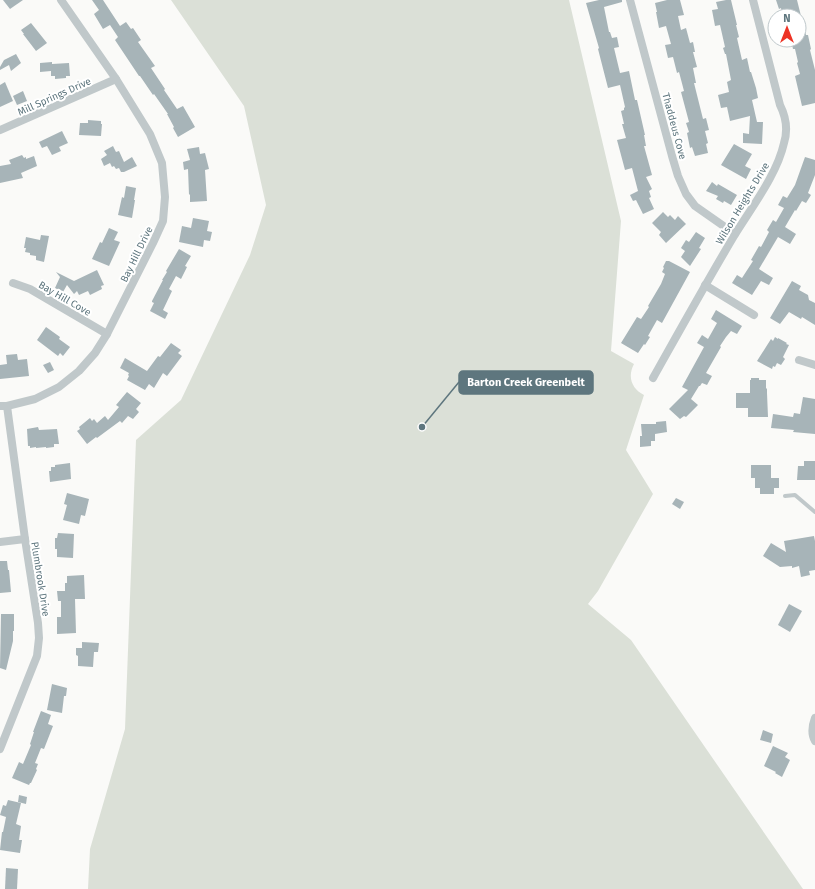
<svg xmlns="http://www.w3.org/2000/svg" width="815" height="889" font-family="'Fira Sans',sans-serif">
	<style>
		.green { fill: #dbe0d7 }
		.building { fill: #a7b4b8 }
		.lines { fill: none; stroke-linecap: round; stroke-linejoin: round }
		.service { stroke: #c0c8ca; stroke-width: 4 }
		.minor { stroke: #c0c8ca; stroke-width: 8 }
		.labels { text-anchor: middle; stroke-width: 4; stroke-linejoin: round; paint-order: stroke }
		.street-label { font-size: 10px; fill: #5e767e; stroke: #fff }
		.leader { fill: none; stroke: #5e767e; stroke-width: 1.5 }
		.callout-dot { fill: #5e767e; stroke: #fff; stroke-width: 1.5 }
		.callout { fill: #5e767e; stroke: #5e767e; stroke-width: 1.5 }
		.callout-label { font-size: 11px; text-anchor: middle; font-weight: bold; fill: #fff }
	</style>
	<rect width="100%" height="100%" fill="#fafaf8"/>
	<path class="green" d="M171,0H569L621,221L611,351L634,364C627,377 632,389 644,395L626,450L653,494L598,591L588,604L631,640L803,889H88L90,849L125,729L136,440L181,400L250,255L266,205L244,106Z"/>
	<g class="building">
		<path d="M3,0H23L10,9Z"/>
		<path d="M92,0H103L120,26L126,22L131,29L133,28L141,40L138,42L155,66L151,68L165,89L164,90L177,109L183,106L195,127L178,137L173,128L174,127L167,114H168L154,94L153,95L140,76H139L115,40L118,37L110,25L103,29L94,14L99,10Z"/>
		<path d="M599,0H622V2L604,7L609,32H610L612,38L617,37L619,47L614,48L620,73L629,71L635,100H637L645,135H644L646,146H644L652,175L646,177L652,189L649,191L651,197L649,198L654,209L643,214L636,200L633,201L630,195L638,191L632,168L625,170L617,140L626,138L622,124H624L621,111L624,110V108L625,107L620,85L608,88L598,49L599,48L586,3Z"/>
		<path d="M667,0H680L684,15L678,16L681,30L686,28L690,43L693,42L695,52H693L697,67L693,68L696,83H694L703,119L706,118L709,130L705,131L708,143L706,144L708,153L695,156L692,147L690,148L687,133L689,132L686,123L689,122L681,92L684,91L679,72L677,73L673,57L668,58L665,45L671,44L666,26L659,28L656,12H657L655,3Z"/>
		<path d="M726,0H731L737,25H736L739,37L737,38L742,60L747,58L750,72H751L756,88L758,98L752,100L757,122H763L762,144L743,143V133L749,134L750,116L730,121L727,107L721,108L718,95L729,92L727,82L731,80L726,54H725L723,48L725,47L720,25L715,26L712,10L718,9L716,2Z"/>
		<path d="M776,0H797L801,16H782L781,8L779,9Z"/>
		<path d="M799,20H802L806,35H808L811,49L810,50L815,70V103L802,106L795,76L800,74L797,63L798,62L795,49H793L791,40H799Z"/>
		<path d="M31,23L47,43L36,51L23,34H24L21,30Z"/>
		<path d="M16,54L21,63L11,71L9,65L0,70V67L4,60Z"/>
		<path d="M52,62V64L69,63L70,76H66V78L55,79V76H51V71L40,72V63Z"/>
		<path d="M5,82L13,101L0,107V85Z"/>
		<path d="M23,91L27,101L17,105L13,96Z"/>
		<path d="M88,120L101,121V124H102L101,136L79,135L80,123H88Z"/>
		<path d="M62,131L68,143L59,147L61,151L52,155L47,146L42,148L39,142Z"/>
		<path d="M734,144L752,154L745,166L751,169L746,179L721,165Z"/>
		<path d="M113,146L116,152L119,151L124,162L132,157L137,166L124,172H121L119,168L116,169L114,166L112,167L110,163L104,166L101,159L107,155L104,151Z"/>
		<path d="M199,147L200,154L205,153L209,169L205,170L207,201L190,202V194L189,195L188,169L184,170L183,162L190,160L187,149Z"/>
		<path d="M22,155L24,158L26,157V159L34,156L37,166L21,173L23,178L0,183V166L11,164L9,160Z"/>
		<path d="M805,157L815,160V175L808,193L811,195L806,203L802,201L796,211L795,210L785,227L796,234L790,244L778,237L759,269L773,278L769,285L761,281L752,295L732,283L737,275L742,278L753,261L751,260L759,246L761,247L769,232L767,230L773,220L776,222L784,208L778,205L783,196L787,198L795,185Z"/>
		<path d="M712,182L717,186L718,184L737,195L731,205L724,201L723,203L716,199L718,196L706,191Z"/>
		<path d="M126,186L136,188L134,200H135L132,218L118,215L122,197L124,198Z"/>
		<path d="M663,212L668,217L670,215L675,220L678,216L686,224L666,243L659,235L661,232L652,223Z"/>
		<path d="M193,218L209,221L207,231L212,232L210,241L204,240L203,247L179,242L182,226L191,228Z"/>
		<path d="M109,228L118,232L114,240L120,242L109,266L92,259L100,242L102,243Z"/>
		<path d="M696,232L705,238L699,248L701,249L690,266L681,257L685,251L681,248L686,240L689,242Z"/>
		<path d="M41,235L49,236L44,262L36,260V256L30,255V253L25,252L26,248H24L26,237L40,240Z"/>
		<path d="M179,249L191,256L185,266L187,267L181,279L176,276L169,289L172,291L163,310L168,313L165,319L150,311L154,303L152,302V301L163,280H162L167,272L166,271Z"/>
		<path d="M666,261H669L690,272L662,323L657,320L648,336L650,337L645,345L644,344L638,353L621,343L637,317L641,319L649,307L648,306L661,284L665,274L662,272L664,268L663,267Z"/>
		<path d="M97,270L104,285L101,286L102,289L90,295L88,291L79,295L77,291L74,294L67,285L63,292L55,288L60,277L56,272L74,281Z"/>
		<path d="M792,281L801,286L799,290L808,295L809,300L815,303V325L802,317L801,319L789,312L780,324L770,318Z"/>
		<path d="M716,310L742,326L737,334L731,331L726,337L720,346L721,347L706,373L712,376L707,385L702,383L700,386H699L691,399L698,405L686,417L684,416L680,419L669,409L688,390L682,387L704,347L697,343L702,335L708,339L717,323L711,319Z"/>
		<path d="M46,327L60,337L59,339L70,347L63,356L60,353L58,356L37,340Z"/>
		<path d="M775,337L778,339V338L787,343L786,344L789,345L783,357L785,359L781,365L777,363L775,367L773,366L772,369L757,361L771,339L773,341Z"/>
		<path d="M171,343L181,350L178,353L182,356L167,376L163,373L154,388L149,384L145,390L127,380L129,376L128,375L129,373L120,368L125,358L147,371L158,356L160,357Z"/>
		<path d="M17,354L18,360L27,359L29,376L0,379V365L7,364L6,355Z"/>
		<path d="M50,362L54,370L48,373L43,365Z"/>
		<path d="M751,378H759V380H766V389L767,388V393L768,417H748V408H736V393H750V380H751Z"/>
		<path d="M127,392L141,403L136,409L139,412L133,419L128,416L122,423L120,421L97,438L96,437L87,444L77,431L80,429L79,427L90,418L92,421L94,419L97,423L105,416L108,420L119,407L116,405Z"/>
		<path d="M803,397L815,399V434L793,432L794,430L771,428L773,414L793,417L794,413L800,414Z"/>
		<path d="M666,421L667,432L655,434V441H651V446L640,447V436H642L641,424H656V422Z"/>
		<path d="M38,427L39,430L57,429L59,444H54V447L46,448V447L36,448V447L30,448V446H28L27,429Z"/>
		<path d="M804,461H815V480H797L798,466H804Z"/>
		<path d="M70,463L71,479L50,482L49,471H51V467H55V465Z"/>
		<path d="M751,465H771V478H779V488H774V494H760V488H755V478H751Z"/>
		<path d="M67,493L89,499L85,516L81,515L79,524L63,520L67,505L64,504Z"/>
		<path d="M676,498L684,502L680,509L672,504Z"/>
		<path d="M58,533L74,534L73,558L57,557V549H55V538H57Z"/>
		<path d="M814,536L815,541V570L809,571L810,575L801,577L799,566L792,568V566L780,567L763,556L771,543L786,552L784,541Z"/>
		<path d="M0,561H7L8,570H9L11,592L0,593Z"/>
		<path d="M84,575L85,599H75L76,633L57,634V617H61V601H58L57,591H65V583H67V576Z"/>
		<path d="M789,604L802,611L790,632L778,625Z"/>
		<path d="M1,614H14V631H13V641L6,670L0,668Z"/>
		<path d="M82,642L99,643L98,652H94L93,667L78,666V656L76,655V648H82Z"/>
		<path d="M52,684L67,688L66,696H64L62,713L47,710Z"/>
		<path d="M41,711L51,715L48,724L53,726L44,749L41,748L35,763L38,764L36,769L37,770L31,783H30L29,785L12,778L19,762L23,764L31,745L30,744L34,732H33Z"/>
		<path d="M763,730L773,734L771,743L760,740Z"/>
		<path d="M773,746L788,753L785,757L790,760L782,777L775,773L776,772L764,766Z"/>
		<path d="M19,795L27,797L26,804L18,802Z"/>
		<path d="M8,800L21,803L16,824L21,826L19,840H22L20,853L0,850L2,832H3L6,817L0,815L3,805L6,806Z"/>
		<path d="M6,868L18,869L17,889H5Z"/>
	</g>
	<g class="lines">
		<path class="service" d="M785,496L795,495L815,512"/>
		<g class="minor">
			<path d="M630,0L672,156L678,176L686,194L695,206L735,234"/>
			<path d="M0,130L116,79"/>
			<path d="M13,283L30,289L107,334"/>
			<path d="M705,285L754,315"/>
			<path d="M799,360L815,365"/>
			<path d="M653,378C680,330 706,283 734,236C751,208 777,175 784,143C788,130 786,117 780,105L753,0"/>
			<path d="M0,406H7L35,399L59,387L79,371L95,353L107,334L153,243L163,221L165,197L162,163L150,134L116,79L61,0"/>
			<path d="M0,542L25,539"/>
			<path d="M815,718C812,726 811,734 815,741"/>
			<path d="M0,749L37,656L39,638L38,623L25,539L7,406"/>
		</g>
	</g>
	<g class="labels">
		<g class="street-label">
			<text transform="translate(54 96) rotate(-24)" y="4">Mill Springs Drive</text>
			<text transform="translate(675 126) rotate(75)" y="4">Thaddeus Cove</text>
			<text transform="translate(742 203) rotate(-59)" y="4">Wilson Heights Drive</text>
			<text transform="translate(136 254) rotate(-64)" y="4">Bay Hill Drive</text>
			<text transform="translate(65 298) rotate(30)" y="4">Bay Hill Cove</text>
			<text transform="translate(41 579) rotate(81)" y="4">Plumbrook Drive</text>
		</g>
	</g>
	<path class="leader" d="M422 427L459 382"/>
	<circle class="callout-dot" cx="422" cy="427" r="4"/>
	<rect class="callout" x="459" y="371" width="134" height="23" rx="4"/>
	<g class="callout-label">
		<text x="526" y="386">Barton Creek Greenbelt</text>
	</g>
	<g transform="translate(787 28)"><circle r="19" fill="#ffffff" stroke="#bfc8cb"/>
	<path d="M0-3L7 15L0 10L-7 15Z" fill="#ed3325"/>
	<text y="-6" font-size="11" font-weight="bold" text-anchor="middle" fill="#5e767e">N</text>
	</g>
</svg>
